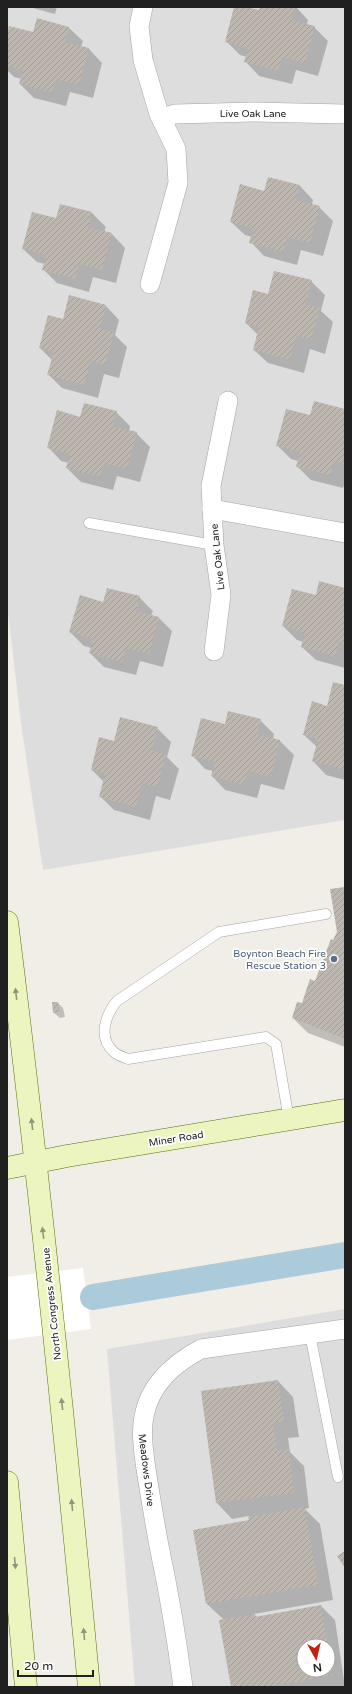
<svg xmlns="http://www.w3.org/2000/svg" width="352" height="1694" font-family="'Varela Round',sans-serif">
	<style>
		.residential { fill: #dedddd; fill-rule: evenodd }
		.pier { fill: #fff }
		.shadow { fill: #0003; fill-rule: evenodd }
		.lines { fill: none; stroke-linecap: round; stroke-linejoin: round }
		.canal { stroke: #abcada; stroke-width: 26 }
		.building { fill: url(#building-hatch) }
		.lane-casing { stroke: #a4a4a4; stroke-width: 11 }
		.street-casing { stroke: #a4a4a4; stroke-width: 20 }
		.secondary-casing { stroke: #5b700d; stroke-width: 23 }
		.lane { stroke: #fff; stroke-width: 10 }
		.street { stroke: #fff; stroke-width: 19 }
		.secondary { stroke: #ecf5c0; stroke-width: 22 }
		.oneway { fill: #909578 }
		.service-dot { fill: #5c6f8a; stroke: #fff; stroke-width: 1.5 }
		.labels { text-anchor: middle; stroke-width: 3.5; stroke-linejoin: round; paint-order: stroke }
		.street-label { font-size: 10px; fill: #202020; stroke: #fff }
		.service-label { font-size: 10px; fill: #4e5e75; stroke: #fff; text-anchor: end }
	</style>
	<defs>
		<pattern id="building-hatch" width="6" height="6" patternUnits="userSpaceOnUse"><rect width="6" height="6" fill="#bdb7b0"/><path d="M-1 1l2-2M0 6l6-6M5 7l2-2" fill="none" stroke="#a29d97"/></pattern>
	</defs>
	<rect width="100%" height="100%" fill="#f0eee7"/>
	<g class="residential">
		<path d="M7,7H345V820L43,870L21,723L7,604Z"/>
		<path d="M345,1309V1687H135L107,1349ZM304,1646H328V1670H304Z"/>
	</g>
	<path class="pier" d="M83,1268L91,1329L7,1340V1277Z"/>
	<g class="shadow">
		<path d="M29,7H57L55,14Z"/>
		<path d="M235,7L259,12L261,7H296L308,20L307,25L314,27L328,41L318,76L296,70L292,84L259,76L246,62L247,57L240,55L226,41Z"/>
		<path d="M38,20L69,28L83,41L81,47L89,49L102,63L93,98L70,92L66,106L34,98L20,84L22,79L14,77L7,70V38L34,34Z"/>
		<path d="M300,186L313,200L312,205L319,207L333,221L323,256L301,250L297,265L264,256L251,242L252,237L245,235L231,222L264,192Z"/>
		<path d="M61,205L92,213L106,227L104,232L112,234L125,248L116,283L93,277L89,292L57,283L43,269L45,264L37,262L23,249L57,219Z"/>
		<path d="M311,281L325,295L321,311L333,322L325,354L310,349L304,373L268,363L254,350L258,335L246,323L269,295Z"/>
		<path d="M106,306L119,320L115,335L127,347L119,378L104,374L98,398L62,388L48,374L52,360L40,348Z"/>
		<path d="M315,402L345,410V482L343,488L311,480L297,466L298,461L291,459L278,446L311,416Z"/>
		<path d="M116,412L130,426L129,431L136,433L150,447L140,482L117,476L113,490L81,482L67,468L69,463L61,461L48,447Z"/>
		<path d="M345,589V668L316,660L302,647L304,642L297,640L283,626Z"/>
		<path d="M139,597L153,611L151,616L159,618L172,631L163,667L140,661L136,675L104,667L90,653L92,648L84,646L70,632L104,603Z"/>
		<path d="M345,686V780L326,775L313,761L317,747L304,735Z"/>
		<path d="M260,720L274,734L273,739L280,741L294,755L284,790L261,784L257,798L225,790L212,776L213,771L205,769L192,755L225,726Z"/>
		<path d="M157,728L171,742L167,757L179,769L170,800L156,796L150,820L114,810L100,796L104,782L92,770L115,742Z"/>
		<path d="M345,888V1047L308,1033L293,1018L315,982L338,932Z"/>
		<path d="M58,1003L63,1008L65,1017L60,1018L54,1013Z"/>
		<path d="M278,1381L293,1397L299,1437L288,1438L290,1452L304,1466L309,1508L305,1509L320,1524L333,1600L254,1614L257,1617L321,1606L335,1620L345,1687H232L224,1620L207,1604L250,1521L249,1516L232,1519L217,1503L202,1392ZM304,1646H328V1670H304Z"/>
	</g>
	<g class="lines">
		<path class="canal" d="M93,1297L345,1255"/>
	</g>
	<g class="building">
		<path d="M234,7H246L259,10L260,7H295L291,20L315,26L305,63L282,57L278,71L244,62L248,48L225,42Z"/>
		<path d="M37,18L69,27L65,42L89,48L79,85L56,79L52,93L19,84L23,70L7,66V35L9,26L33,32Z"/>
		<path d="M268,177L300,185L296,200L320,206L310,243L287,237L283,252L249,243L253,228L230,222L240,184L264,191Z"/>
		<path d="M60,204L92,212L88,227L112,233L102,270L79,264L75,279L42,270L46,255L22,249L32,212L56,218Z"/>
		<path d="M274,271L312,280L306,304L320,308L311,340L296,336L290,360L253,350L259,327L245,323L253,290L268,294Z"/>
		<path d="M69,295L106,305L100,329L114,333L105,365L91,361L84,385L47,375L54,352L39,348L48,315L63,319Z"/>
		<path d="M314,401L345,409L343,424L345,425V464L334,461L330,475L296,467L300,452L276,446L286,409L310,415Z"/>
		<path d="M84,403L117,411L113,426L137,432L127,469L104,463L100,477L66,468L70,454L47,448L57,410L80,417Z"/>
		<path d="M319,581L345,588V643L339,641L335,656L301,647L305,633L282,626L292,589L316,595Z"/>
		<path d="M107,588L140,596L136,611L159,617L149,654L126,648L122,662L89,653L93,639L69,632L80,595L103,602Z"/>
		<path d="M333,682L345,685V770L312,761L318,739L303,735L312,701L327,706Z"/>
		<path d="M228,711L261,719L257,734L280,740L271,777L248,771L244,785L211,776L215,762L191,756L201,718L225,724Z"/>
		<path d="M120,717L158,727L152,751L166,755L157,787L142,783L136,807L99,797L105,774L91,770L99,737L114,741Z"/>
		<path d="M345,887V1039L292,1018L297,1002L302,1003L310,979L315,981L331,939L333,940L337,932L330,889Z"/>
		<path d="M52,1002H58L60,1012L53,1013Z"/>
		<path d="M278,1380L284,1421L273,1423L277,1451L289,1449L294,1493L216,1503L201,1391Z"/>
		<path d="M305,1507L318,1585L206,1604L193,1530L249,1520L248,1517Z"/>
		<path d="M345,1551V1568L337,1556Z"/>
		<path d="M321,1605L328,1646H304V1670H328L329,1648L333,1675L268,1687H231L219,1620L255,1614V1617Z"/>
	</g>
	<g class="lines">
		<g class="lane-casing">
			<g id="lane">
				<path d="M89,523L214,545"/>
				<path d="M289,1120L276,1044L266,1037L128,1059C123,1057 117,1055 114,1052C97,1038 106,1014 117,1001L219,932L326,914"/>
				<path d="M310,1334L338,1477"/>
			</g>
		</g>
		<g class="street-casing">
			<g id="street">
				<path d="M143,7L139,26L143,60L159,114L176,149L178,183L150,284"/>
				<path d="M162,118L175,114L253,112L345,114"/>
				<path d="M212,509L345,533"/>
				<path d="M214,651L221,595L214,545L211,486L228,401"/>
				<path d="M183,1687C177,1640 169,1593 159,1546C154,1518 149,1490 145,1462C143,1446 141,1432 144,1416C150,1384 173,1364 201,1349L345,1329"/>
			</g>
		</g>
		<g class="secondary-casing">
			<g id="secondary">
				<path d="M7,922C39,1176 65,1431 89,1687"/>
				<path d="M7,1168L67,1156L345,1110"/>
				<path d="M7,1482L26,1687"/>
			</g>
		</g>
		<use href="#lane" class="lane"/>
		<use href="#street" class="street"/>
		<use href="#secondary" class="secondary"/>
	</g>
	<defs><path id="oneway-solid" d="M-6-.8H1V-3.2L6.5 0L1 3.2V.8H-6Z"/></defs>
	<g class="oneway">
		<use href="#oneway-solid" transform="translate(16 994) rotate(-97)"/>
		<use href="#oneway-solid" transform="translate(32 1124) rotate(-96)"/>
		<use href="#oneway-solid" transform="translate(43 1233) rotate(-97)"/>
		<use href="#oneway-solid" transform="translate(62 1404) rotate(-96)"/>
		<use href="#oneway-solid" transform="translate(72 1505) rotate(-95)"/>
		<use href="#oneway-solid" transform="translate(15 1563) rotate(85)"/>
		<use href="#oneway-solid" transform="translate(84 1634) rotate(-95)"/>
	</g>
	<circle class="service-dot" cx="334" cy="959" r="4"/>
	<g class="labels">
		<g class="street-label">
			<text x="253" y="117">Live Oak Lane</text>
			<text transform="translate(217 557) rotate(-96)" y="4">Live Oak Lane</text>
			<text transform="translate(176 1138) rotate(-9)" y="4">Miner Road</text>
			<text transform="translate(51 1304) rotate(-96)" y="4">North Congress Avenue</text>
			<text transform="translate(147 1470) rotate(83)" y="4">Meadows Drive</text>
		</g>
		<g class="service-label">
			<text x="326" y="957">Boynton Beach Fire<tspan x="326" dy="12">Rescue Station 3</tspan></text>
		</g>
	</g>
	<rect width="352" height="1694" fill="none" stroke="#202020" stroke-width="16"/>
	<g transform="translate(316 1658) rotate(172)"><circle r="19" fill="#ffffff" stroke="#a6a6a6"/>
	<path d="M0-3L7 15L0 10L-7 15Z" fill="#c1230f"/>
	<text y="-6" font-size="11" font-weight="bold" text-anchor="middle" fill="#202020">N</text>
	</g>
	<path d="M18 1670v6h75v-6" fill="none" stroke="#202020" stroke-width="2"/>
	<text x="24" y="1670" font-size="12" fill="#202020" stroke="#ffffff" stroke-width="3" paint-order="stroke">20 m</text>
</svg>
